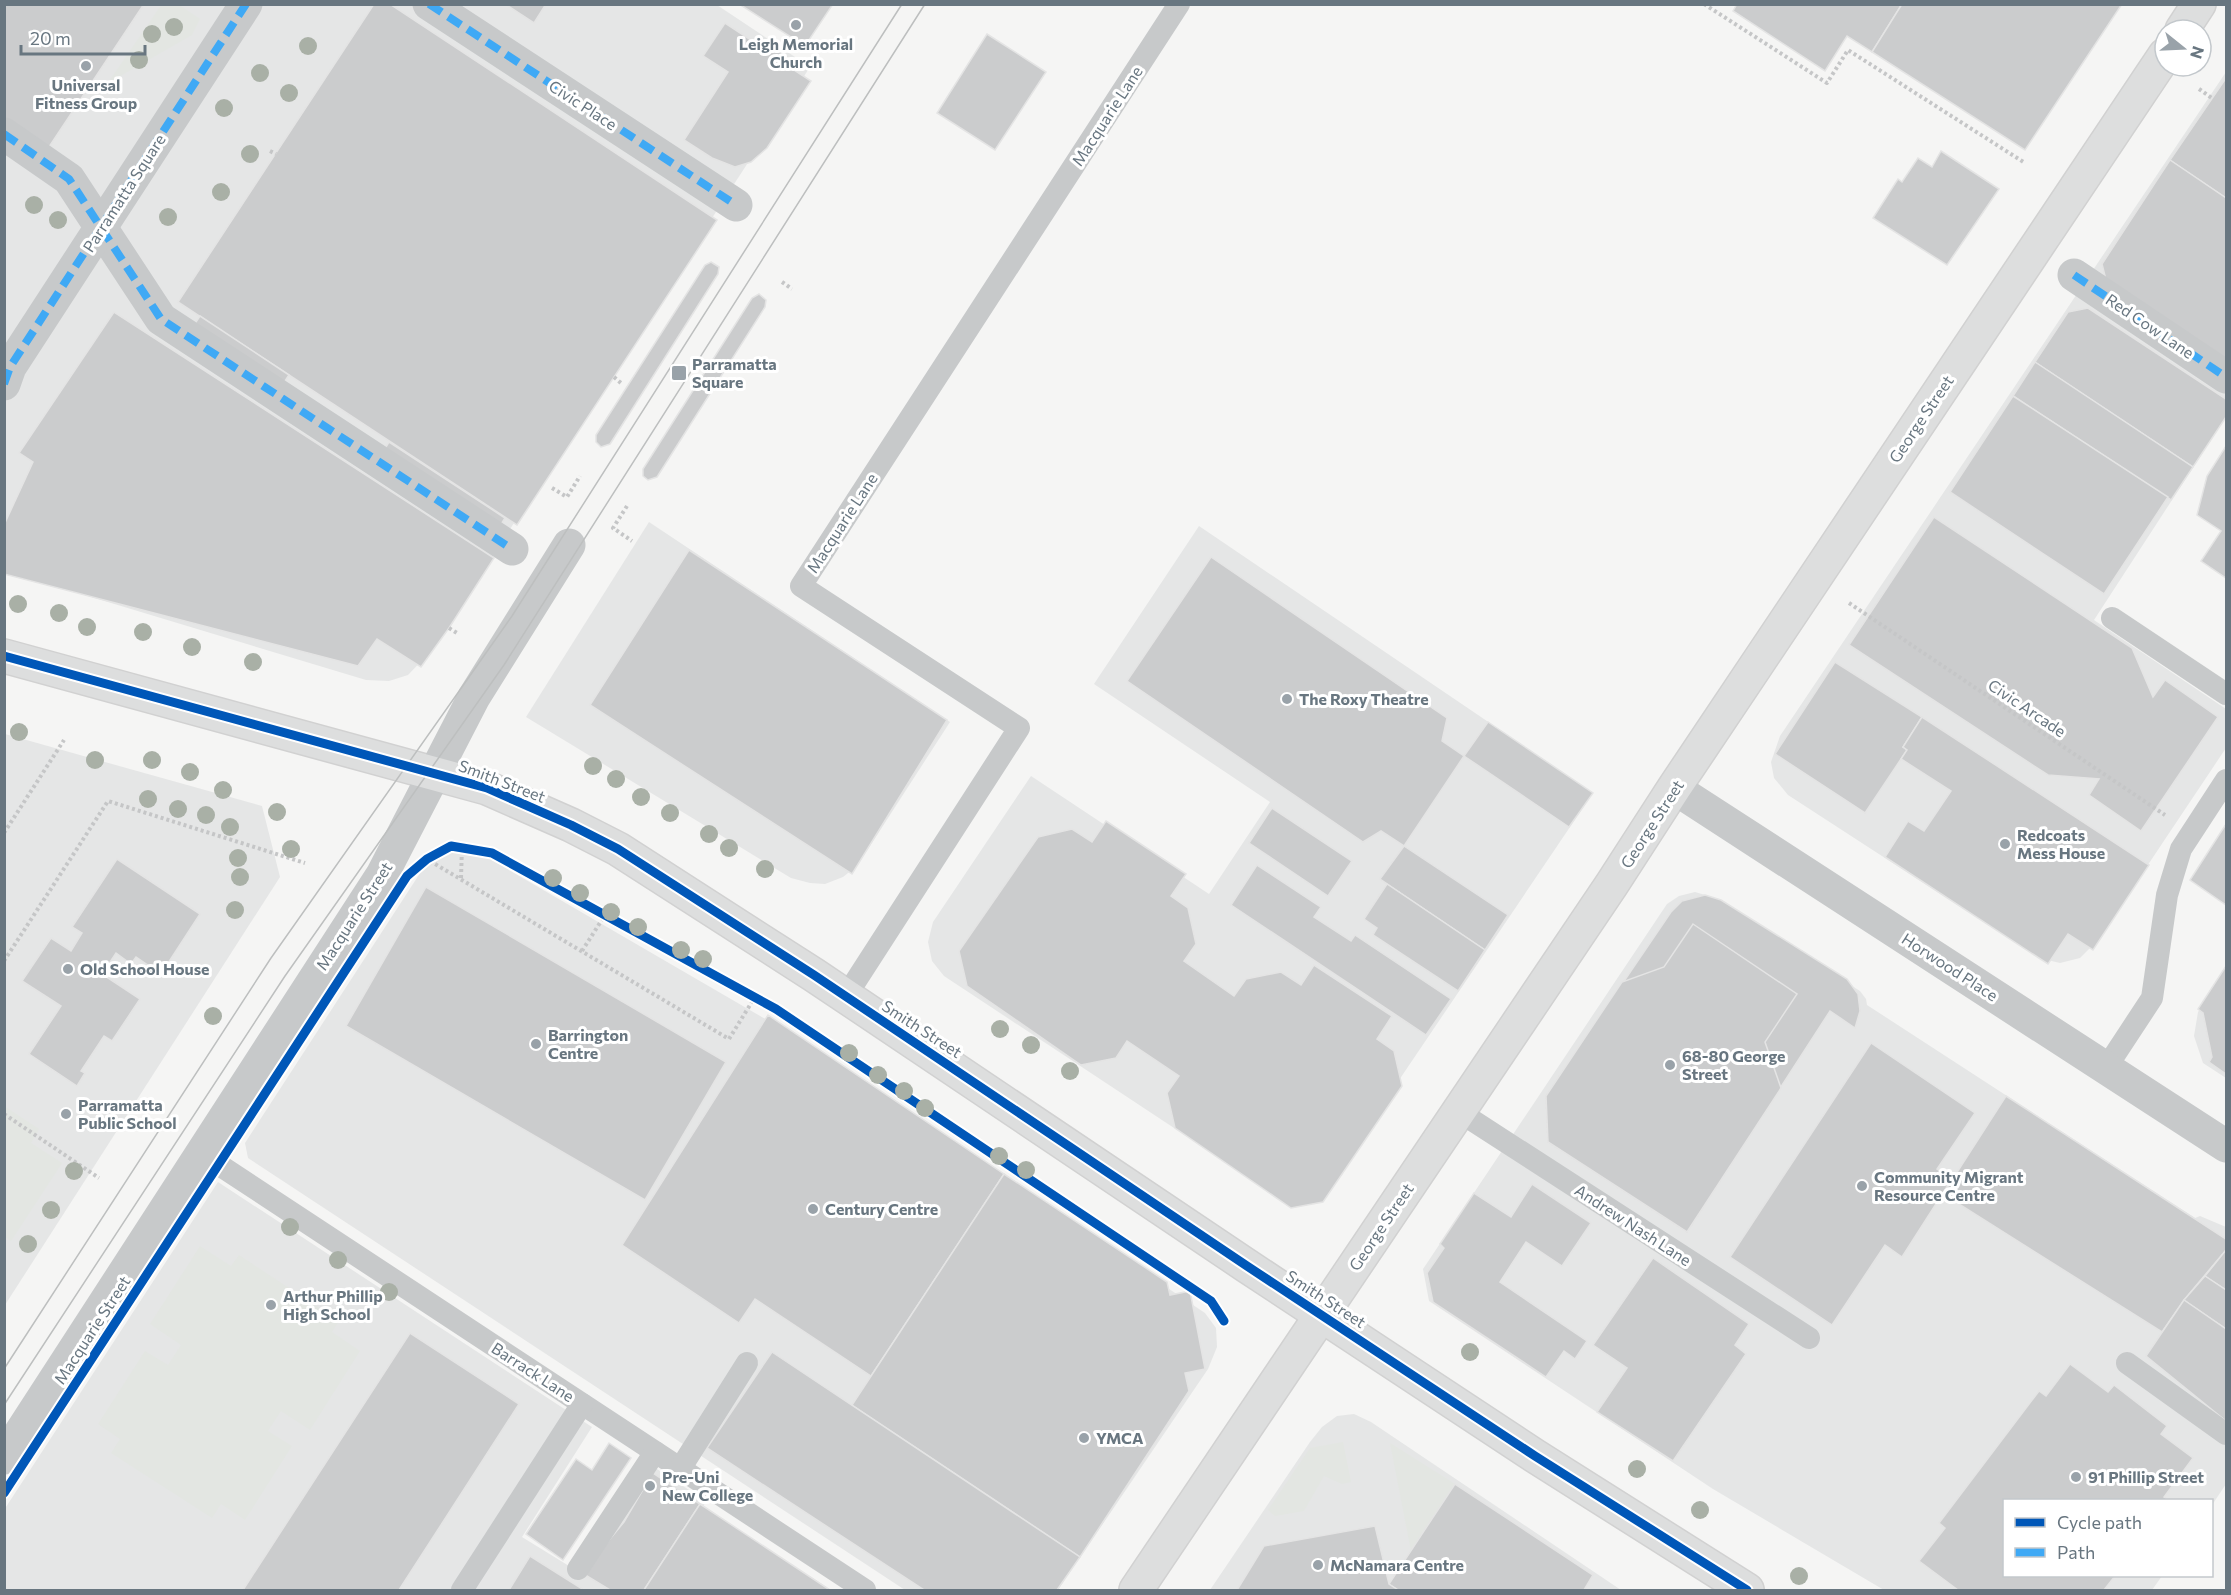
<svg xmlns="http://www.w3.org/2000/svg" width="2231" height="1595" font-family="Commissioner,sans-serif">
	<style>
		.built { fill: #e5e6e6 }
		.green { fill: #e3e6e2 }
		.building { fill: #cbcccd; stroke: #e4e4e4; stroke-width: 1.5 }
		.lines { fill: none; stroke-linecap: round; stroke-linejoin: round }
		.secondary-casing { stroke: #d1d1d1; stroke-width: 36 }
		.path { stroke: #c5c6c7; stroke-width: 4; stroke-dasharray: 3 3; stroke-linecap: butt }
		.lane { stroke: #c7c9ca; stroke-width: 22 }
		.street { stroke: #c7c9ca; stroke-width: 33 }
		.secondary { stroke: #dddede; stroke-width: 33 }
		.tram { stroke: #bdbfbf; stroke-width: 1.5 }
		.quiet { stroke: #3fa9f5; stroke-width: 8; stroke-dasharray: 15 8; stroke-linecap: butt }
		.cycleway-casing { stroke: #fff; stroke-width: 13 }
		.cycleway { stroke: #0057b8; stroke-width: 9 }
		.tree { fill: #a9b0a6 }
		.poi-dot { fill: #99a2a9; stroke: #fff; stroke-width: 2 }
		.labels { text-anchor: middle; stroke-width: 6; stroke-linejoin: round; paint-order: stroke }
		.poi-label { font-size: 16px; font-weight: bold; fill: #687680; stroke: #fff; text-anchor: start }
		.street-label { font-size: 16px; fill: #687680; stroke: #fff }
	</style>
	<rect width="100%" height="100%" fill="#f5f5f4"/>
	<g class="built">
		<path d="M4,5H717L810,67L431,651L408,675L389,681L366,680L5,571Z"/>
		<path d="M2226,72V417L2094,620L2226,709V748L2097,941L2080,958L2060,963L2039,958L1788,795L1774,778L1771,762L1780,736Z"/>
		<path d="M649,522L950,722L857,866L843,877L825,884L810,883L791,878L526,717Z"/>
		<path d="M1199,526L1593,793L1320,1197L1289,1204L944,976L932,961L928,942L933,922L1031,776L1209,894L1270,802L1094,684Z"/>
		<path d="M5,734L262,806L280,877L5,1305Z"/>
		<path d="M451,848L468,850L485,856L767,1020L1205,1313L1216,1328L1217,1347L1208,1369L1058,1590H905L248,1158L245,1143L424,867L437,855Z"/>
		<path d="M1695,892L1712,897L1860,991L1866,999L1867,1005L2195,1218L2200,1216L2226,1227V1484L2212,1505V1500H2004V1576H2162L2152,1590H1884L1713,1489L1429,1301L1423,1269L1667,904L1679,896Z"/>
		<path d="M2226,972V1078L2203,1063L2194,1036L2198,1012Z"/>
		<path d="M218,1182L592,1427L522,1537L569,1566L640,1458L706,1501L703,1507L831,1590H5L4,1510Z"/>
		<path d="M1354,1414L1371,1422L1621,1590H1210L1310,1442L1322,1427L1337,1416Z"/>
	</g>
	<g class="green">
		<path d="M162,4L179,5L200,19L192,35L108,83Z"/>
		<path d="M4,1106L39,1129L31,1143L62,1163L11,1241L4,1236Z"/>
		<path d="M200,1246L231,1266L239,1255L339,1321L332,1332L360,1351L310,1430L281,1411L268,1431L292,1446L245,1520L221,1504L212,1518L111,1453L120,1439L98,1424L145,1351L168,1365L181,1345L150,1324Z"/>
		<path d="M1343,1442L1351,1482L1342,1484L1324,1476L1304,1511L1275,1516L1268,1510L1310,1448Z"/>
		<path d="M1390,1443L1455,1484L1411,1551Z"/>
	</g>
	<g class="building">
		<path d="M4,4H144L43,156L4,130Z"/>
		<path d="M374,4H390L717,220L517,525L178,302Z"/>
		<path d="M505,4H546L534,23Z"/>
		<path d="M739,4H833L805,46Z"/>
		<path d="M1737,4H1902L1872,52L1847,36L1825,71L1733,11Z"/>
		<path d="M1902,4H2122L2025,150L1872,52Z"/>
		<path d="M725,23L763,48L767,43L795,62L791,68L811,81L767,148L751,162L735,167L712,158L684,140L728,72L703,56Z"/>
		<path d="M987,34L1046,72L995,150L937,113Z"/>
		<path d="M2226,78V198L2170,160Z"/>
		<path d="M1941,151L1999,189L1947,265L1873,218L1898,179L1902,182L1918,158L1932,167Z"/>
		<path d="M2170,160L2226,198V360L2106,280L2102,264Z"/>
		<path d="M711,262L719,267L718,274L610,444L601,447L596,442V435L705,265Z"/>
		<path d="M759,294L766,300L765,307L657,477L648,480L643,476V469L752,298Z"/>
		<path d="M2088,308L2226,399V417L2193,467L2035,362L2068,312Z"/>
		<path d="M114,312L494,558L449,628L421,667L377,639L358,666L4,574V525L33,462L19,453Z"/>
		<path d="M200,316L289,375L279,390L190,331Z"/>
		<path d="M2035,362L2193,467L2171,500L2013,396Z"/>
		<path d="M2013,396L2168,497L2104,594L1950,492Z"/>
		<path d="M389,442L505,518L497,531L381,455Z"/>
		<path d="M2226,446V578L2201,561L2221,531L2197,515L2207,476Z"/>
		<path d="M1934,517L2132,648L2153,697L2165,680L2218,717L2141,831L2089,795L2099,779L2048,775L1849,645Z"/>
		<path d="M689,550L947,720L852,874L590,705Z"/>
		<path d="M1211,557L1447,718L1442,741L1464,756L1404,846L1381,831L1363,842L1127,681Z"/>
		<path d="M1835,662L1922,717L1903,747L1907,750L1865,813L1775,754Z"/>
		<path d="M1922,717L2149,865L2093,950L2068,934L2048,964L1885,857L1908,821L1924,831L1951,791L1901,759L1907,750L1903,747Z"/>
		<path d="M1488,722L1593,793L1569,827L1464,756Z"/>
		<path d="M1272,808L1352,861L1328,896L1249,843Z"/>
		<path d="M1106,821L1186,874L1171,896L1188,908L1196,944L1184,961L1234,996L1246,979L1281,972L1301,985L1314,965L1392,1016L1377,1039L1394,1051L1402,1086L1323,1202L1291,1208L1175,1128L1167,1093L1179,1076L1127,1041L1116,1058L1081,1065L967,986L959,951L1038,837L1072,829L1092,842Z"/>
		<path d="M2226,824V905L2190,880Z"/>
		<path d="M1404,846L1508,915L1485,950L1380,879Z"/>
		<path d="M117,859L200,914L161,974L136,957L131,964L116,953L102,974L140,999L112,1041L104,1036L81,1071L85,1073L77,1086L29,1054L61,1006L22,981L51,938L71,951L82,933L72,927Z"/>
		<path d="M1257,865L1321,907L1314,917L1351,941L1355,935L1451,999L1426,1035L1231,905Z"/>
		<path d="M1387,884L1485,950L1458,991L1373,935L1377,928L1364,919Z"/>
		<path d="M426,887L726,1062L645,1200L346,1026Z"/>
		<path d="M1705,895L1721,900L1847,979L1858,994L1860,1011L1855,1028L1830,1011L1687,1232L1548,1142L1546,1096L1671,912L1682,901Z"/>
		<path d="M1693,924L1797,994L1765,1042L1781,1088L1687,1232L1548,1142L1546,1096L1622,982L1664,967Z"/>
		<path d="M2226,966V1074L2209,1062L2212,1057L2203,1013L2198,1009Z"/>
		<path d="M768,1015L1004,1174L871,1376L755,1299L739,1323L622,1245Z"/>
		<path d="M1871,1043L1975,1113L1937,1169L1952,1179L1902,1257L1885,1245L1832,1325L1730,1257Z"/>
		<path d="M2006,1096L2226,1239V1250L2184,1300L2162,1332L1943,1194Z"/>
		<path d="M1004,1174L1167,1282L1170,1295L1190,1291L1205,1369L1185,1373L1189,1391L1080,1557L852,1405Z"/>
		<path d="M1532,1184L1591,1223L1562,1266L1526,1242L1500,1282L1587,1341L1575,1359L1564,1351L1546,1377L1433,1302L1427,1273L1444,1248L1440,1244L1474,1193L1511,1217Z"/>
		<path d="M2226,1250V1290L2205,1276Z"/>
		<path d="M1653,1258L1749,1324L1735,1345L1746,1354L1673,1461L1597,1412L1627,1368L1593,1345Z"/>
		<path d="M2205,1276L2226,1290V1329L2184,1300Z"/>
		<path d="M2184,1300L2226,1329V1421L2146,1356Z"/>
		<path d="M410,1333L519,1404L399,1590H243Z"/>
		<path d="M772,1352L1080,1557L1057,1590H924L707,1448Z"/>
		<path d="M2070,1364L2108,1392L2114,1385L2167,1426L2161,1434L2193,1458L2164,1497L2169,1500H2004V1576H2115L2104,1590H1958L1919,1561L1945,1528L1939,1523L2039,1391L2046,1396Z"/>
		<path d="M609,1443L631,1458L563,1560L526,1534L576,1459L592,1470Z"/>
		<path d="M650,1471L700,1504L644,1590H610L582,1573L624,1522L644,1488Z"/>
		<path d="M1455,1484L1593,1575L1584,1590H1398L1389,1584Z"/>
		<path d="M700,1504L830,1590H644Z"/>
		<path d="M1375,1526L1389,1584L1398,1590H1237L1264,1546Z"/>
		<path d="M530,1556L584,1590H509Z"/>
	</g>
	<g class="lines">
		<g class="secondary-casing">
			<g id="secondary">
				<path d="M2182,30L2199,4"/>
				<path d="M4,656L487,788L571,825L618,849L814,975L1247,1266L1535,1456L1747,1590"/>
				<path d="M1136,1590L1612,884L1674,788L2165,55"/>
			</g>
		</g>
		<g class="path">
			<path d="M1704,4L1827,83L1848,50L2025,163"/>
			<path d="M2199,89L2213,99"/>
			<path d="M270,151L276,154"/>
			<path d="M782,282L792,289"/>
			<path d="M614,377L621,383"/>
			<path d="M552,488L567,497L580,476"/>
			<path d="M627,506L613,528L632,541"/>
			<path d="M1849,603L2165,815"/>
			<path d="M449,628L457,633"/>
			<path d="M4,833L64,740"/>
			<path d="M430,861L729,1039L755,997"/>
			<path d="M461,878L462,847"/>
			<path d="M582,951L605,915"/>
			<path d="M4,961L108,801L305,863"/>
			<path d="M4,1114L99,1178"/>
		</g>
		<g class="lane">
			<path d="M2112,618L2226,694"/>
			<path d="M846,996L1019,728L801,586L1179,4"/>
			<path d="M2106,1068L2152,998L2167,895L2181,849L2226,780"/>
			<path d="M1458,1111L1809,1338"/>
			<path d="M201,1153L865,1590"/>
			<path d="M2127,1363L2226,1434"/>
			<path d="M680,1469L747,1363"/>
			<path d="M578,1569L655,1452"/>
			<path d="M462,1590L582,1404"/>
		</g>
		<g class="street">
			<path d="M429,4L736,205"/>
			<path d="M4,134L69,179L161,319L512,549"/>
			<path d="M2074,275L2226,377"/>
			<path d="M4,384L10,367L246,4"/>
			<path d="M1674,788L2226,1146"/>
			<path d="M4,1458L382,875L474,697L569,545"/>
		</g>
		<use href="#secondary" class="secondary"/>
		<g class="tram">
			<path d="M4,1369L271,958L512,616L902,4"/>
			<path d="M4,1405L285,976L504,665L925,4"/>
		</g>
		<g class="quiet">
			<path d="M429,4L736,205"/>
			<path d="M4,134L69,179L161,319L512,549"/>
			<path d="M2074,275L2226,377"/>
			<path d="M4,384L10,367L246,4"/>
		</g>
		<g class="cycleway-casing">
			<g id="cycleway">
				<path d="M4,656L487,788L571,825L618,849L814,975L1247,1266L1535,1456L1747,1590"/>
				<path d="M4,1493L407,876L427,859L451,846L492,853L776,1009L1211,1301L1224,1321"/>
			</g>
		</g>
		<use href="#cycleway" class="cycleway"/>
	</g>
	<g class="tree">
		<circle cx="174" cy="27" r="9"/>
		<circle cx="152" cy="34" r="9"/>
		<circle cx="308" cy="46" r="9"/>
		<circle cx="139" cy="60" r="9"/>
		<circle cx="260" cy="73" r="9"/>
		<circle cx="289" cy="93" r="9"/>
		<circle cx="224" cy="108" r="9"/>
		<circle cx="250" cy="154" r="9"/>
		<circle cx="221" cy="192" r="9"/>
		<circle cx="34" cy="205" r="9"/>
		<circle cx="168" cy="217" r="9"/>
		<circle cx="58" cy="220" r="9"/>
		<circle cx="18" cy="604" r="9"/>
		<circle cx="59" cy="613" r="9"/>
		<circle cx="87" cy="627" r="9"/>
		<circle cx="143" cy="632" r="9"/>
		<circle cx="192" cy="647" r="9"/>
		<circle cx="253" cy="662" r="9"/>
		<circle cx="19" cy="732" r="9"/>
		<circle cx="95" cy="760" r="9"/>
		<circle cx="152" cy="760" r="9"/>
		<circle cx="593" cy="766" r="9"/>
		<circle cx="190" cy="772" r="9"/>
		<circle cx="616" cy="779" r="9"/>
		<circle cx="223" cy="790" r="9"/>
		<circle cx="641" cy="797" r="9"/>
		<circle cx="148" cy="799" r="9"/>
		<circle cx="178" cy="809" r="9"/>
		<circle cx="277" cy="812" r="9"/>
		<circle cx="670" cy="813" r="9"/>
		<circle cx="206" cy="815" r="9"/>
		<circle cx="230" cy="827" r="9"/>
		<circle cx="709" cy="834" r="9"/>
		<circle cx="729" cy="848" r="9"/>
		<circle cx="291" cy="849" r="9"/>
		<circle cx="238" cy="858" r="9"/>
		<circle cx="765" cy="869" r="9"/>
		<circle cx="240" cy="877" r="9"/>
		<circle cx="553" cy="878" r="9"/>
		<circle cx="580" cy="893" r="9"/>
		<circle cx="235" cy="910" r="9"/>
		<circle cx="611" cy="912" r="9"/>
		<circle cx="638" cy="927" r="9"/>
		<circle cx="681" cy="950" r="9"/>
		<circle cx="703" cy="959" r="9"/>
		<circle cx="213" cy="1016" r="9"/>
		<circle cx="1000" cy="1029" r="9"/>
		<circle cx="1031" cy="1045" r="9"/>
		<circle cx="849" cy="1053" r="9"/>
		<circle cx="1070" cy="1071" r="9"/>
		<circle cx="878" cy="1075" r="9"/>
		<circle cx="904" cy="1091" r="9"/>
		<circle cx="925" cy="1108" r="9"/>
		<circle cx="999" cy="1156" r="9"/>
		<circle cx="1026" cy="1170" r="9"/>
		<circle cx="74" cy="1171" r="9"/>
		<circle cx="51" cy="1210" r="9"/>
		<circle cx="290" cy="1227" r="9"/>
		<circle cx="28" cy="1244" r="9"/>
		<circle cx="338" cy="1260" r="9"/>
		<circle cx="389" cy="1292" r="9"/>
		<circle cx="1470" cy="1352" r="9"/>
		<circle cx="1637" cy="1469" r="9"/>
		<circle cx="1700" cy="1510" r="9"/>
		<circle cx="1799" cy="1576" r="9"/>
	</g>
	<g class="poi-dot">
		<circle cx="796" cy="25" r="6"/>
		<circle cx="86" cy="66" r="6"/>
		<rect x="671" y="365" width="16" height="16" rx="3"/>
		<circle cx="1287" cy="699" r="6"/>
		<circle cx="2005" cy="844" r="6"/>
		<circle cx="68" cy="969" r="6"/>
		<circle cx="536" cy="1044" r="6"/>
		<circle cx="1670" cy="1065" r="6"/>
		<circle cx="66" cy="1114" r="6"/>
		<circle cx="1862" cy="1186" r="6"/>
		<circle cx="813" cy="1209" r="6"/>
		<circle cx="271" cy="1305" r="6"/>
		<circle cx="1084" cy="1438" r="6"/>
		<circle cx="2076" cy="1477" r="6"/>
		<circle cx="650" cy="1486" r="6"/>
		<circle cx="1318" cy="1565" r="6"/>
	</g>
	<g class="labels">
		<g class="poi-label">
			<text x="796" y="50" text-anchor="middle">Leigh Memorial<tspan x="796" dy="18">Church</tspan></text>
			<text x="86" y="91" text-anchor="middle">Universal<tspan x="86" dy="18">Fitness Group</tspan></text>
			<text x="692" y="370">Parramatta<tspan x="692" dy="18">Square</tspan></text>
			<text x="1299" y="705">The Roxy Theatre</text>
			<text x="2017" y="841">Redcoats<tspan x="2017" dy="18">Mess House</tspan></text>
			<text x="80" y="975">Old School House</text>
			<text x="548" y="1041">Barrington<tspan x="548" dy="18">Centre</tspan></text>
			<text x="1682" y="1062">68-80 George<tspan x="1682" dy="18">Street</tspan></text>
			<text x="78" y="1111">Parramatta<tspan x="78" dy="18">Public School</tspan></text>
			<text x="1874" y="1183">Community Migrant<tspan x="1874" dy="18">Resource Centre</tspan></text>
			<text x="825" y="1215">Century Centre</text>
			<text x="283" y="1302">Arthur Phillip<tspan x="283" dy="18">High School</tspan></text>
			<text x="1096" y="1444">YMCA</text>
			<text x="662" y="1483">Pre-Uni<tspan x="662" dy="18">New College</tspan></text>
			<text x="2088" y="1483">91 Phillip Street</text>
			<text x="1330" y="1571">McNamara Centre</text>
		</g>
		<g class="street-label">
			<text transform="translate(583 105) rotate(33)" y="6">Civic Place</text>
			<text transform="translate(1107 116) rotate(-57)" y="6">Macquarie Lane</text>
			<text transform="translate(124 193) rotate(-57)" y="6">Parramatta Square</text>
			<text transform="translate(2150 326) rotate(34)" y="6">Red Cow Lane</text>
			<text transform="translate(1921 419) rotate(-56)" y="6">George Street</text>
			<text transform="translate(842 523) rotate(-57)" y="6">Macquarie Lane</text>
			<text transform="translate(2027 708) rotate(34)" y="6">Civic Arcade</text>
			<text transform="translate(502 781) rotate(21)" y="6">Smith Street</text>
			<text transform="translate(1652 824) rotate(-57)" y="6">George Street</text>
			<text transform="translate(354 916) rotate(-57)" y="6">Macquarie Street</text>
			<text transform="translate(1950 967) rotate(33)" y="6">Horwood Place</text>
			<text transform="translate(922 1029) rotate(33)" y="6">Smith Street</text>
			<text transform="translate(1633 1225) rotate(33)" y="6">Andrew Nash Lane</text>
			<text transform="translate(1381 1227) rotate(-56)" y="6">George Street</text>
			<text transform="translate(1326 1299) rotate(33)" y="6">Smith Street</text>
			<text transform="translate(92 1330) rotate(-57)" y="6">Macquarie Street</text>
			<text transform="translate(533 1372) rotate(33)" y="6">Barrack Lane</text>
		</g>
	</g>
	<rect width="2231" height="1595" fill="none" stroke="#687680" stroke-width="12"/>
	<rect x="2003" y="1499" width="210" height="78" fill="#ffffff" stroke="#c3c8cc" stroke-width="1.5"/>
	<rect x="2015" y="1518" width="30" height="9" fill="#0057b8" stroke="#c3c8cc" stroke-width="1.5"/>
	<text x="2057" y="1529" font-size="18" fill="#687680">Cycle path</text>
	<rect x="2015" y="1548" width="30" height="9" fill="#3fa9f5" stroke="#c3c8cc" stroke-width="1.5"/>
	<text x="2057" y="1559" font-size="18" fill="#687680">Path</text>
	<g transform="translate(2183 48) rotate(108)"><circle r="28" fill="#ffffff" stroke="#c3c8cc" stroke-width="1.5"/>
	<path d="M0-4.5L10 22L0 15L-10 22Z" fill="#99a2a9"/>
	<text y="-9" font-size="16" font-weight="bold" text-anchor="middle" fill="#687680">N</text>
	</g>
	<path d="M21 45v9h124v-9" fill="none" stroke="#687680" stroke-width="3"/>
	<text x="30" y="45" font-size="18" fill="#687680" stroke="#ffffff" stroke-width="4.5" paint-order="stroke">20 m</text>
</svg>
